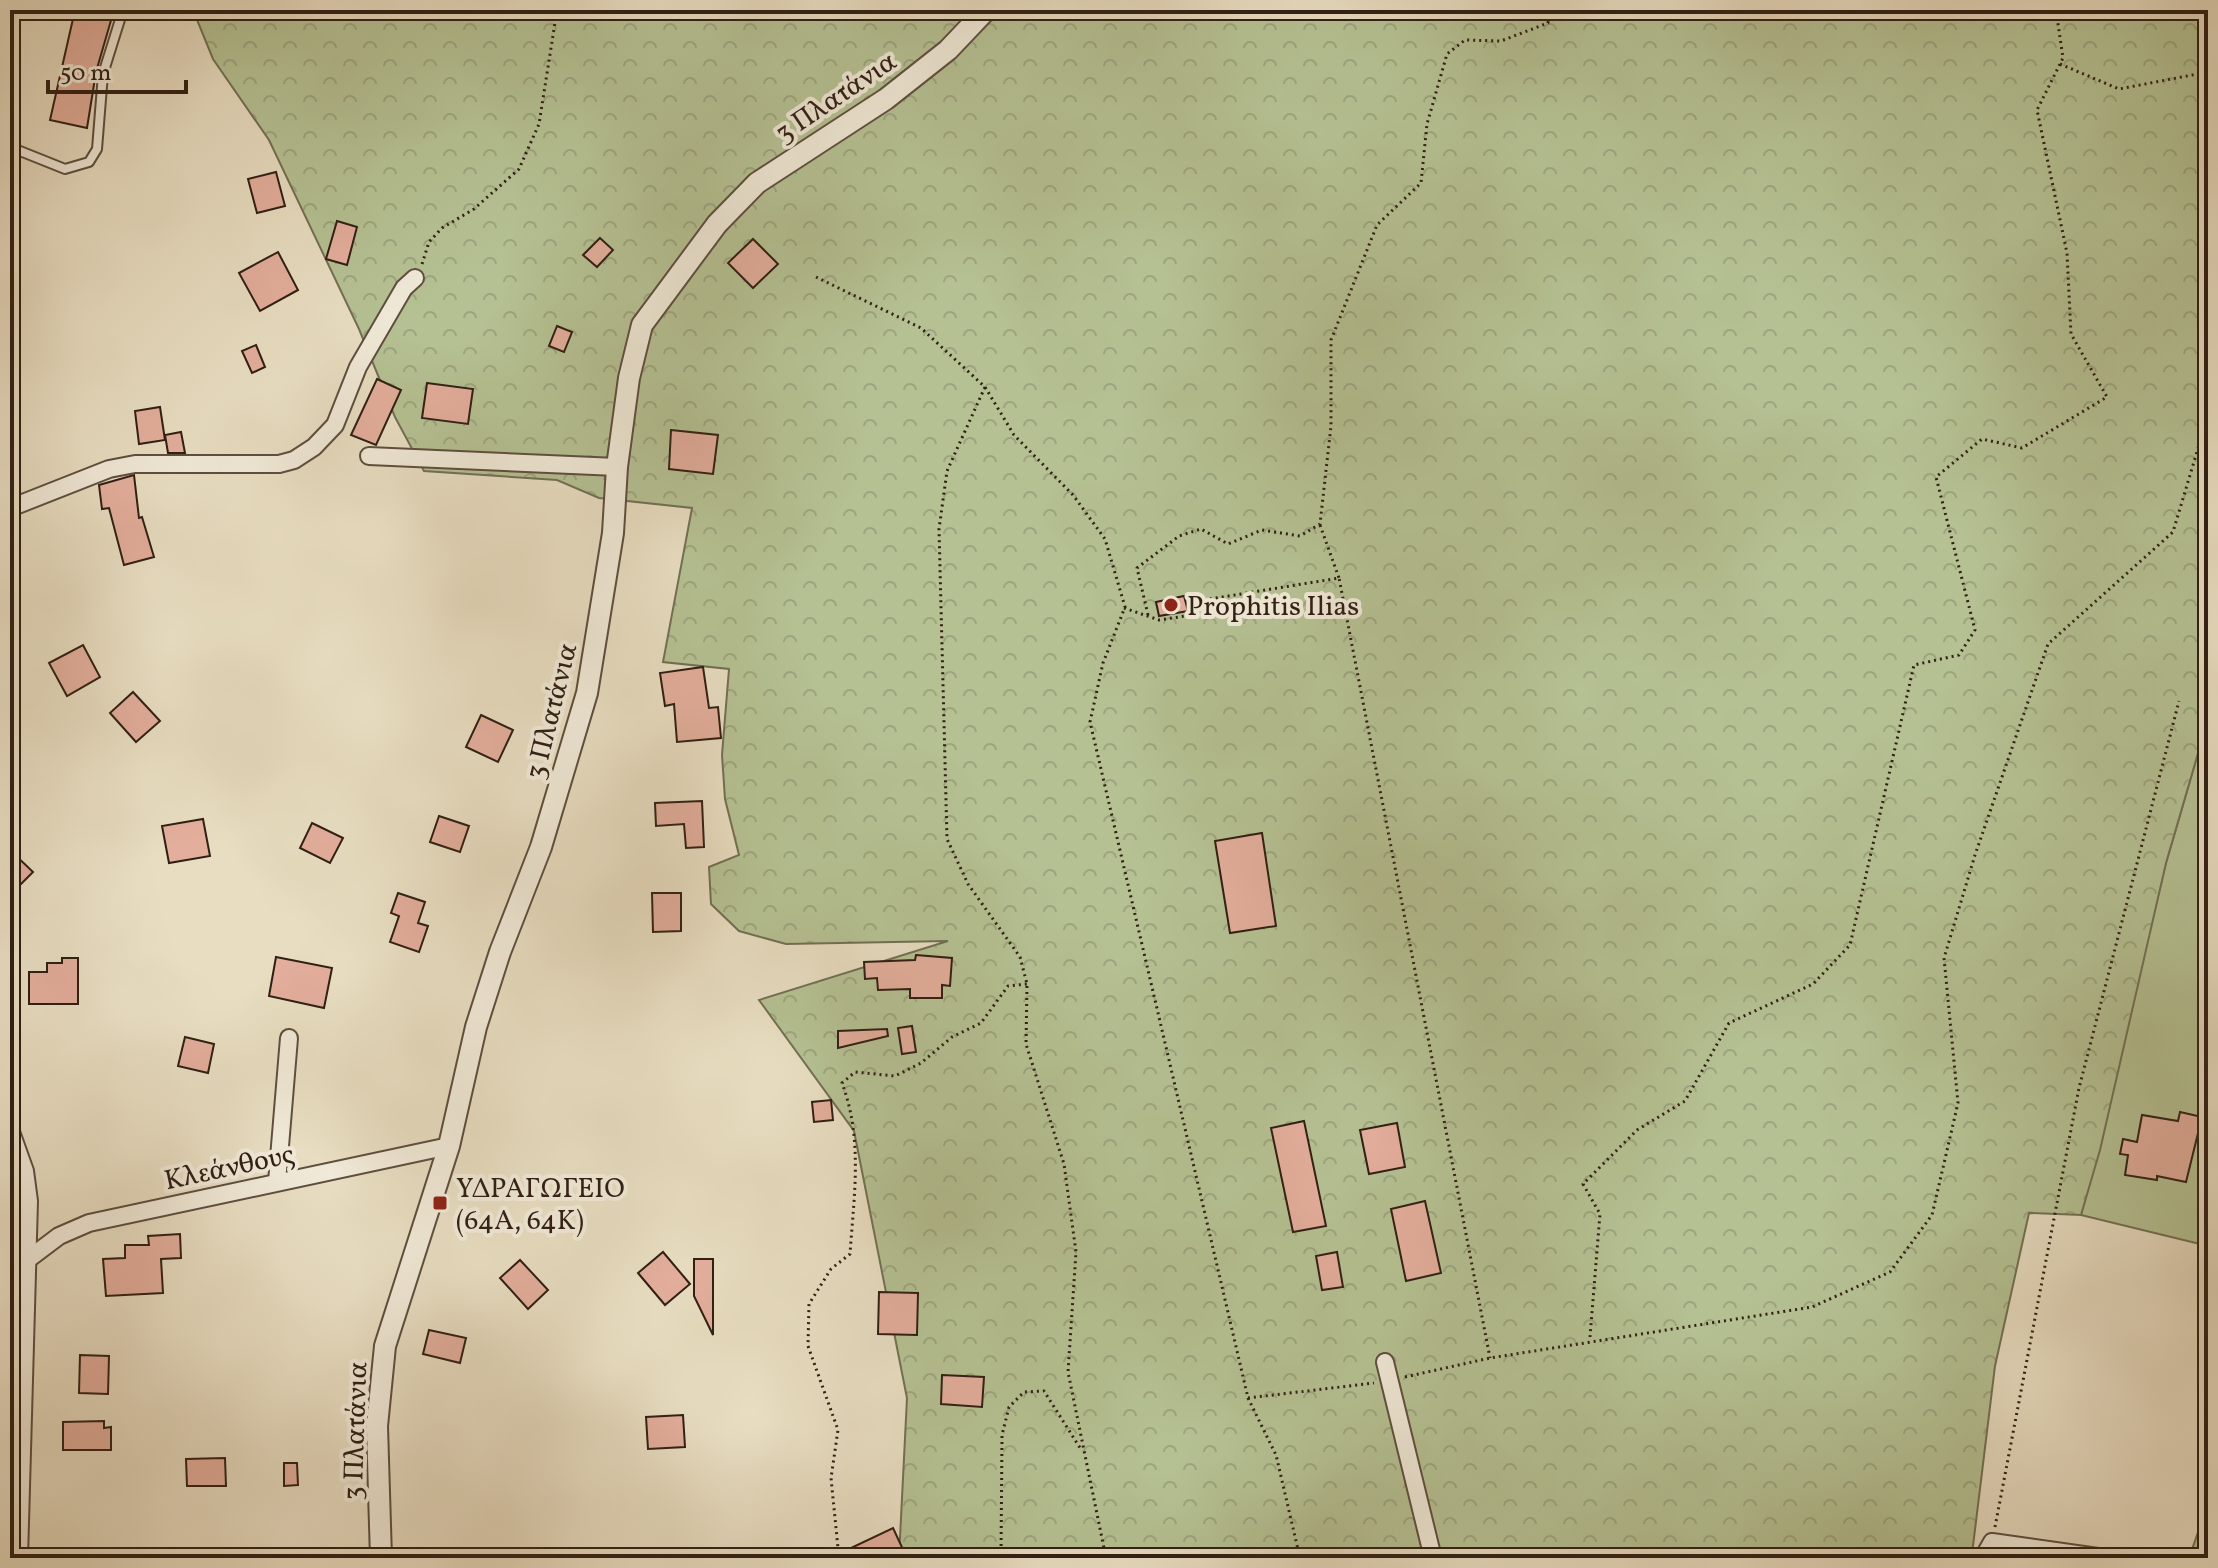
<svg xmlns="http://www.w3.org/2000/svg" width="2218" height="1568" font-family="Vollkorn,serif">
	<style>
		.grass { fill: #b5c193; stroke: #727054; stroke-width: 2 }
		.forest { fill: url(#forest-crowns); stroke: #727054; stroke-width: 2 }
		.building { fill: #e3ae9c; stroke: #301f14; stroke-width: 2 }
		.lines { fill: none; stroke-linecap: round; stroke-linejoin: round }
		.service-casing { stroke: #5e4e3f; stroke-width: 12 }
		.minor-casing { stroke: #5e4e3f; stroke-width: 20 }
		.tertiary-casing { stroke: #5e4e3f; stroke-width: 24 }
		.path { stroke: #301f14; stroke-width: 3; stroke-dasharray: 2 4; stroke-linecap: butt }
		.service { stroke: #f0e9d7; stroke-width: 8 }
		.minor { stroke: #f0e9d7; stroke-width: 16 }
		.tertiary { stroke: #f0e9d7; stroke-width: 20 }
		.poi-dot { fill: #8f2418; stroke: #f0e9d7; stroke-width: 3 }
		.labels { text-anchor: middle; stroke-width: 8; stroke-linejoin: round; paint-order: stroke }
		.street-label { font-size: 28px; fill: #301f14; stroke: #f0e9d7 }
		.poi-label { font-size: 28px; fill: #301f14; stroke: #f0e9d7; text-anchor: start }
	</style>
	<defs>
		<pattern id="forest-crowns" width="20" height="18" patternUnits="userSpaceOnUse" patternTransform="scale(2)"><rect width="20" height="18" fill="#b5c193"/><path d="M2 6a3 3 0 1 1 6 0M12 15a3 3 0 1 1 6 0" fill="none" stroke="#9ca57e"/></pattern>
	</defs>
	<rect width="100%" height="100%" fill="#e8ddc1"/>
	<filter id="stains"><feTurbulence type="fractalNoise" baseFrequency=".0025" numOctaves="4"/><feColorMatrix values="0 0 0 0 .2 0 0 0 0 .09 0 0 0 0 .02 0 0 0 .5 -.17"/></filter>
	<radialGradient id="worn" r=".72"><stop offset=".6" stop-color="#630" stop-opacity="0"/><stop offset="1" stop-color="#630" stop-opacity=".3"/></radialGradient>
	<g class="grass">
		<path d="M2208,719V1246L2081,1215L2166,863Z"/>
		<path d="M2208,1504V1558H2189Z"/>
	</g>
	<path class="forest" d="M193,10H2208V719L2166,863L2100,1150L2081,1215L2029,1213L1995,1366L1973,1546L1967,1558H899L907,1398L854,1131L759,1000L948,941L786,944L739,931L711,904L709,867L739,855L725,799L722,755L729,669L663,662L692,508L599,498L557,480L424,471L395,417L359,329L269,140L213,59Z"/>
	<g class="building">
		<path d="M75,10H114L96,72L87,128L50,120Z"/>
		<path d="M276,172L285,206L257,213L248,179Z"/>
		<path d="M337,221L357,227L347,265L326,259Z"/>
		<path d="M600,238L613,250L597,267L583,255Z"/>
		<path d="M753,239L778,264L753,288L728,263Z"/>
		<path d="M278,252L298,290L260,311L239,273Z"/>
		<path d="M557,326L572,332L564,352L549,346Z"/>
		<path d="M256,345L265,367L252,373L242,351Z"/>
		<path d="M377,379L401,390L376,445L351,435Z"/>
		<path d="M427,383L473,389L468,424L422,418Z"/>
		<path d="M160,407L165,440L139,444L135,411Z"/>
		<path d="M671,430L718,435L713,474L669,469Z"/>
		<path d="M181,432L185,453H168L165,435Z"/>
		<path d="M134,475L139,518L142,517L154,557L124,565L109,508L102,509L99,485Z"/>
		<path d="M1184,596L1188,611L1159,616L1156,602Z"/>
		<path d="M83,645L100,677L67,696L49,663Z"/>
		<path d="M703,667L709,708L718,707L721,738L677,742L674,704L665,706L660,673Z"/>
		<path d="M133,692L160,721L136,742L110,713Z"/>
		<path d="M481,715L513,730L498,762L466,747Z"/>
		<path d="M702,801L704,847L686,848L684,824L656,826L655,803Z"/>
		<path d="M439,816L469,826L460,852L430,842Z"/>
		<path d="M203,819L210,856L169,863L162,826Z"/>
		<path d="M312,823L343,838L330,863L300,848Z"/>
		<path d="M1262,833L1276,926L1230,933L1215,841Z"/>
		<path d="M10,850L33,872L10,895Z"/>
		<path d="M398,893L425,902L418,923L428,926L419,952L390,942L399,916L391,913Z"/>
		<path d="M652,893H681V931L653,932Z"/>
		<path d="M916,955L952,958L950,986L942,985V998H910V989L878,990L877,978L865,979L864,962L915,960Z"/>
		<path d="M276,957L332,968L324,1008L269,996Z"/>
		<path d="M62,958H78V1004H29V972H47V963H62Z"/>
		<path d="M912,1026L916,1052L902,1054L898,1028Z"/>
		<path d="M887,1029L888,1036L838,1048V1031Z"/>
		<path d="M185,1037L214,1044L208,1073L178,1066Z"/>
		<path d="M831,1100L833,1120L814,1122L812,1102Z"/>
		<path d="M2180,1112L2202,1117L2186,1182L2157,1176V1180L2125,1175L2128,1155L2120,1154L2123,1139L2137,1142L2142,1115L2178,1121Z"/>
		<path d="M1304,1121L1326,1226L1293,1232L1271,1128Z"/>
		<path d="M1397,1123L1405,1167L1369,1174L1360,1130Z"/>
		<path d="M1425,1201L1441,1273L1406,1281L1391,1209Z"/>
		<path d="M180,1234L181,1258L161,1259L163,1293L106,1296L103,1259L125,1258V1245H149L148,1236Z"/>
		<path d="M663,1252L690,1284L665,1305L638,1273Z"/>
		<path d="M1337,1252L1343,1287L1322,1290L1316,1256Z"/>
		<path d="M694,1259H713V1335L694,1296Z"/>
		<path d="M520,1260L548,1290L528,1309L500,1278Z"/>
		<path d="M879,1292L918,1293L917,1335L878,1334Z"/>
		<path d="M429,1330L466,1338L460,1363L423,1354Z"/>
		<path d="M80,1355L109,1356L108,1394L79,1393Z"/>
		<path d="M942,1375L984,1377L982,1407L941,1404Z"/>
		<path d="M683,1415L685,1447L648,1449L646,1417Z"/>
		<path d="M104,1421V1428L111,1427V1450H63V1422Z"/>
		<path d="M225,1458L226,1486H187L186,1459Z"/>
		<path d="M284,1463H297L298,1485L284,1486Z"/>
		<path d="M893,1528L907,1558H830Z"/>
	</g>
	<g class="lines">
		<g class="service-casing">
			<path id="service" d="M10,147L65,169L89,162L97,149L103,74L123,10"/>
		</g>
		<g class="minor-casing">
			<g id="minor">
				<path d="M369,456L617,467"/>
				<path d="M10,508L109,469L135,464H279L294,460L314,447L335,425L358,367L404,288L415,278"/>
				<path d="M10,1129L25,1171L29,1201L19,1558"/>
				<path d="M277,1182L289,1038"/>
				<path d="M10,1273L59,1236L89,1223L449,1146"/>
				<path d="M1385,1362L1433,1558"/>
				<path d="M1983,1558L1992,1542L2105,1558"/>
			</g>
		</g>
		<g class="tertiary-casing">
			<path id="tertiary" d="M381,1558L377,1426L385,1346L449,1146L476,1027L500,952L541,847L587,693L613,533L617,467L629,378L642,325L717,224L757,183L886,99L948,50L986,10"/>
		</g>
		<g class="path">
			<path d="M2060,64L2119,89L2208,72"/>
			<path d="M422,264L429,242L442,228L474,209L519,169L539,124L557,10"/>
			<path d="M816,277L921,328L985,387L1014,435L1073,495L1105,539L1125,607L1103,663L1090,722L1248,1398L1374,1383"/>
			<path d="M985,387L947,471L939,529L947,839L968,884L1020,957L1027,984L1026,1044L1064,1164L1076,1252L1068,1372L1106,1558"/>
			<path d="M1320,525L1339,578"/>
			<path d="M1198,601L1339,578L1490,1358"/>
			<path d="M1124,608L1159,620L1192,615L1201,601"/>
			<path d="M1148,615L1137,568L1179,536L1201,529L1228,544L1262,530L1300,536L1320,524L1331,426V340L1377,225L1421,183L1427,124L1447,54L1465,40L1501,41L1548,23L1549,10"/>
			<path d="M1590,1337L1600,1214L1583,1184L1637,1130L1685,1101L1729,1023L1813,984L1850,945L1914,665L1959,655L1975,630L1936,477L1982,439L2022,448L2107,397L2071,334L2067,253L2037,110L2063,58L2056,10"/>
			<path d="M1405,1377L1490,1358L1812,1307L1890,1272L1932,1215L1958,1103L1944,958L1975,855L2048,644L2173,532L2208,415"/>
			<path d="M1248,1398L1276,1455L1300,1558"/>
			<path d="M1995,1527L2079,1088L2179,701"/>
			<path d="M839,1558L831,1478L838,1430L808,1346L809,1304L831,1269L850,1254C854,1195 863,1139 842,1083L855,1072L895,1076L921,1063L952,1037L981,1023L1008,986L1027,984"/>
			<path d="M1001,1558L1002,1435L1009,1407L1024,1392L1044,1391L1082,1451"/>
		</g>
		<use href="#service" class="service"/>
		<use href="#minor" class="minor"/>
		<use href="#tertiary" class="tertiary"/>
	</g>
	<g class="poi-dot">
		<circle cx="1171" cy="605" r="8"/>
		<rect x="432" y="1195" width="16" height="16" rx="4"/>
	</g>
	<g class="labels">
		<g class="street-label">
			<text transform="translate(835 96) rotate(-34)" y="10">3 Πλατάνια</text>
			<text transform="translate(550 711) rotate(-76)" y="10">3 Πλατάνια</text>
			<text transform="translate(229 1166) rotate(-12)" y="10">Κλεάνθους</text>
			<text transform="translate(354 1431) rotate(-88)" y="10">3 Πλατάνια</text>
		</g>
		<g class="poi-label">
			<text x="1187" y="615">Prophitis Ilias</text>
			<text x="456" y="1197">ΥΔΡΑΓΩΓΕΙΟ<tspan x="456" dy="32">(64Α, 64Κ)</tspan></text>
		</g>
	</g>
	<rect width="2218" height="1568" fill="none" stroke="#e8ddc1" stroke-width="40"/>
	<rect x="12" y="12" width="2194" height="1544" fill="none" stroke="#301f14" stroke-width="4"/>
	<rect x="20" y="20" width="2178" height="1528" fill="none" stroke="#301f14" stroke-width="2"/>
	<path d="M48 80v12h138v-12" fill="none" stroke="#301f14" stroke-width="4"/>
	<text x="60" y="80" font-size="24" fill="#301f14" stroke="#f0e9d7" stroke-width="6" paint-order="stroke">50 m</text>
	<rect width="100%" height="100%" filter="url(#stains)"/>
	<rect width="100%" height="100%" fill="url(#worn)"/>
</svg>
